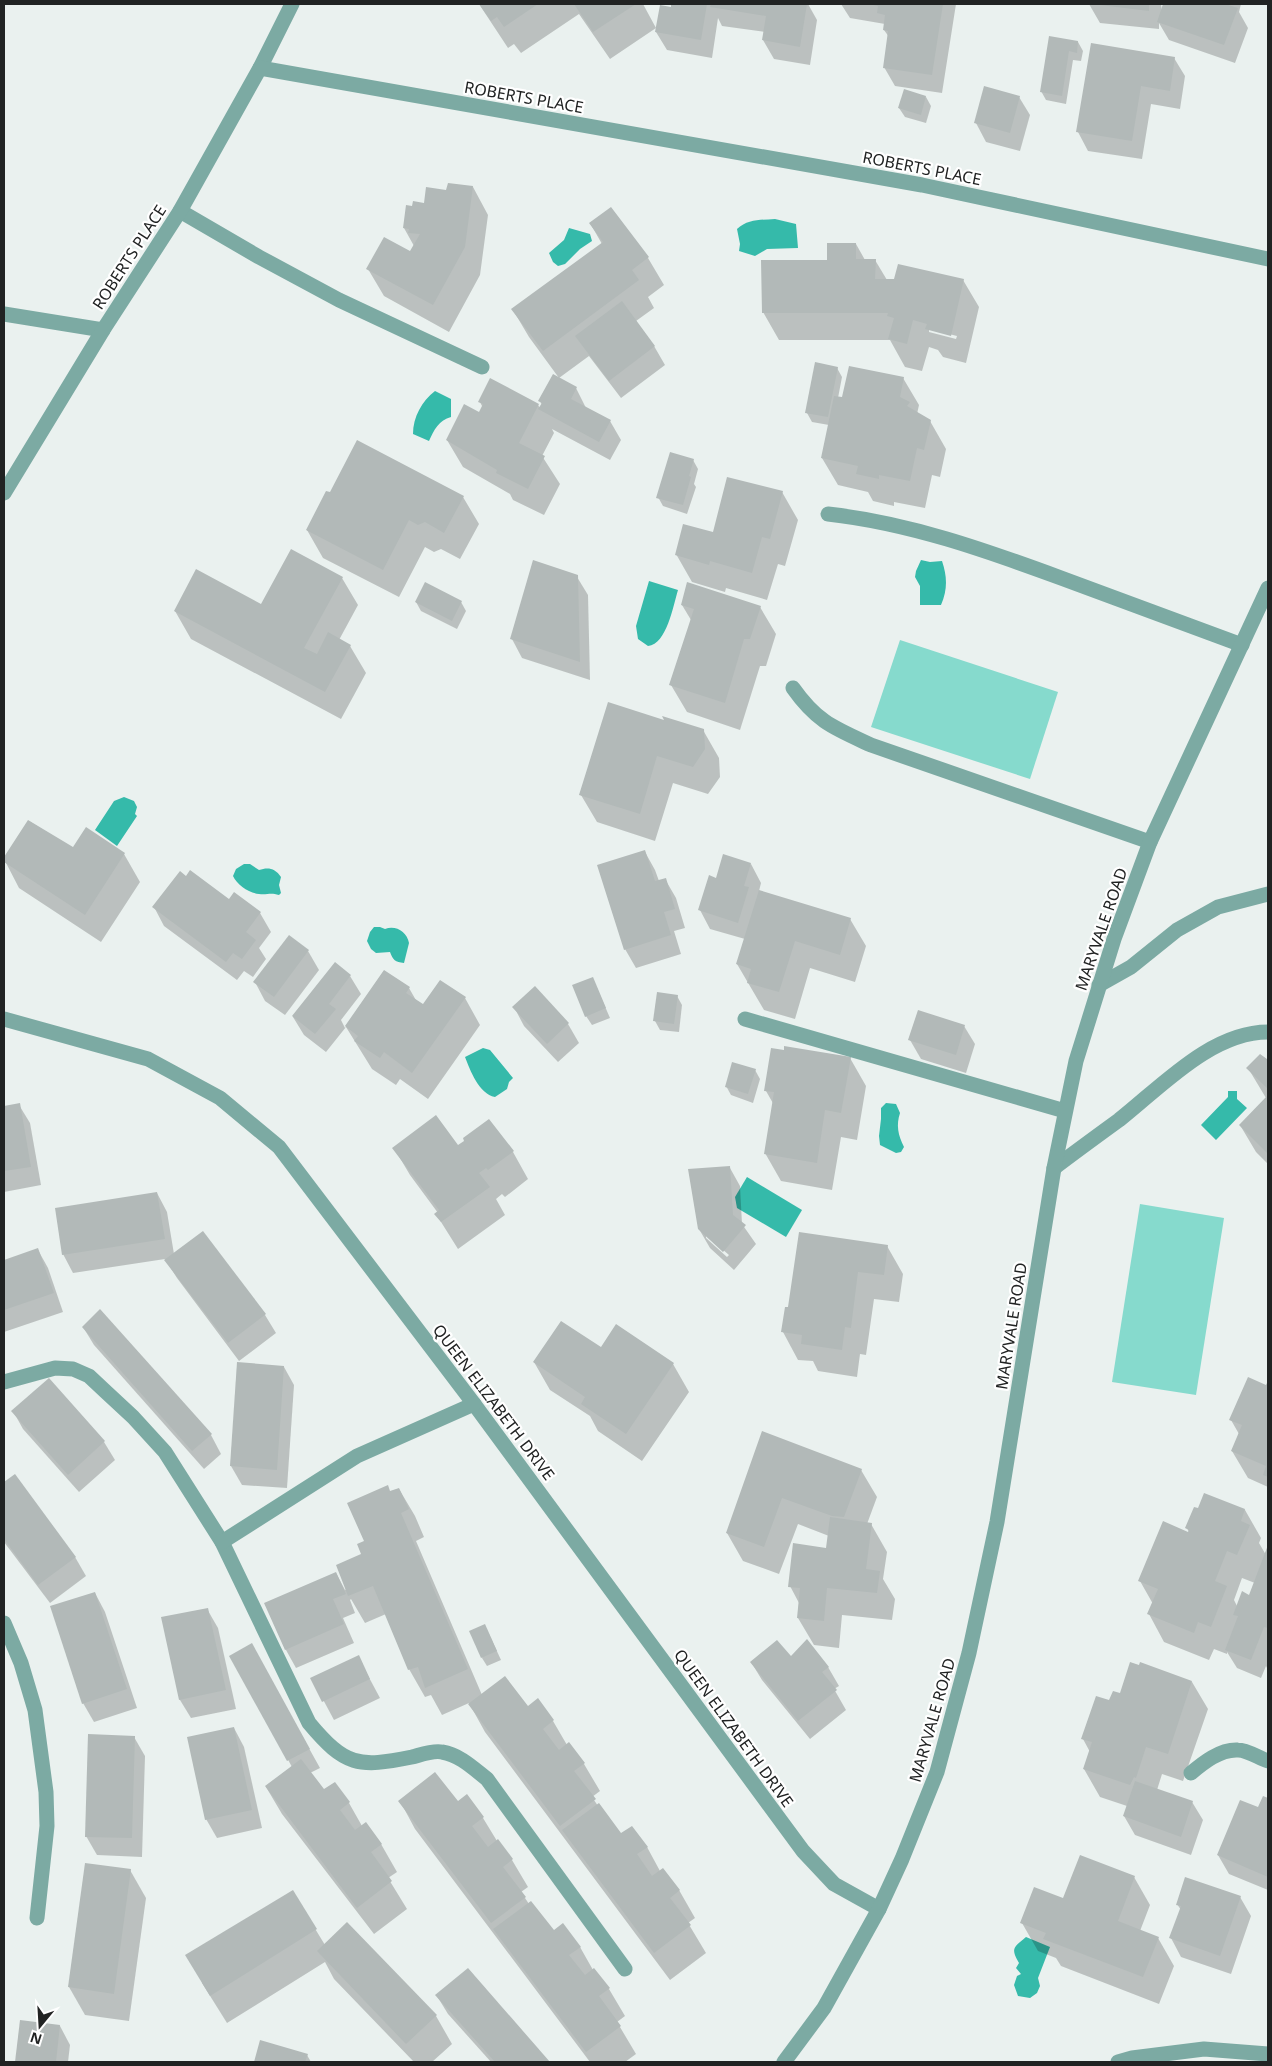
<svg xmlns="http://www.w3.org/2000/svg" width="1272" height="2066" font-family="'Noto Sans',sans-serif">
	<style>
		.green { fill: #86dacd }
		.water { fill: #35baaa }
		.shadow { fill: #0003; fill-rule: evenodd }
		.building { fill: #b2b9b8 }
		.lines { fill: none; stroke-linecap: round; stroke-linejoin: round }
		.minor { stroke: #7caaa3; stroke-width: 15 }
		.labels { text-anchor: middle; stroke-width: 4.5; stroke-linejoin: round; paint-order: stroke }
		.street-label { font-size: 16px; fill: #212323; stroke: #fff }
	</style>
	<rect width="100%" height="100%" fill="#eaf1ef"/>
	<g class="green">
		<path d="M900,640L1058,692L1030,779L871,727Z"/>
		<path d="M1140,1204L1224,1218L1196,1395L1112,1382Z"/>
	</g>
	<g class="water">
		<path d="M775,219L796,224L798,248L767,249L755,256L739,251L740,244L737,229C748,219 761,220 775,219Z"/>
		<path d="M569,228L590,234L592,241L580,249L565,264L558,266L553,262L549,253L564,240Z"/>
		<path d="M435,391L451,399V417C439,420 434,430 429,441L413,434C413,417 422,401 435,391Z"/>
		<path d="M921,560L930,562L942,561C947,576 948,589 941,605H920V586L915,577L916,571Z"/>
		<path d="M649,581L678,590C673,606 667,644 648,646L638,639L636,626Z"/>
		<path d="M124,797L134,801L137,807L135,814L137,816L117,846L95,830L114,801Z"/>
		<path d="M244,864H250L259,870C268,867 275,868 281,877L279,885L281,893L279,895C270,892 268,895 259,894C249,893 237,885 233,876L236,869Z"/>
		<path d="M374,927H380L385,929C396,925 407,932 409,943L404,963C395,962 393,960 390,952L376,953L371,949L367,941L370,932Z"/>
		<path d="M483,1048L490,1050L513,1078L509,1082L507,1089L495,1097C479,1094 470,1070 465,1057Z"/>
		<path d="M1228,1091H1237V1099L1247,1108L1216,1140L1201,1125L1228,1097Z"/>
		<path d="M886,1103L896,1104L900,1113C896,1125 898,1135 904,1147L901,1152L896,1153L880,1145L879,1136L881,1119V1108Z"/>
		<path d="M747,1177L802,1210L786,1237L737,1208L735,1197Z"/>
		<path d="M1026,1937L1050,1947L1038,1978L1040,1986L1037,1993L1030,1998L1018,1996L1014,1985L1017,1976L1021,1974L1016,1968L1019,1963C1010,1948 1014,1947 1026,1937Z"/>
	</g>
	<g class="shadow">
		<path d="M479,4H643L656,28L610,59L579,14L521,53L514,44L508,48Z"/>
		<path d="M672,4H808L817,20L810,65L774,59L763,40L765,32L722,26L718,18L712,58L667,50L656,32L672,8Z"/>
		<path d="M841,4H956L942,93L895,86L884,67L889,37L884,30L885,24L850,18Z"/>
		<path d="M1089,4H1161L1162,12L1164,4H1241L1239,12L1248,28L1235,63L1169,40L1159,23V29L1100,23Z"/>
		<path d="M1050,38L1078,42L1083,51L1081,61L1073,60L1066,104L1046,100L1041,91Z"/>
		<path d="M1174,58L1185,76L1180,109L1151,104L1142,159L1088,151L1078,132Z"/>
		<path d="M926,97L931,106L926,123L905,117L899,108Z"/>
		<path d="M1019,97L1030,115L1020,151L986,142L976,123Z"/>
		<path d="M473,187L488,215L480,275L449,332L384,296L368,269L410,253L414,246L404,228L407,207L426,205L447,192Z"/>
		<path d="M611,208L648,258L664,285L648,297L654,308L636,321L654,346L665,365L621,398L589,356L559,378L529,337L513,310L602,244L590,223Z"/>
		<path d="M856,244L865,260H875L887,280H963L979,307L966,363L943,357L938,350L929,347L922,371L905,367L890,340H779L763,312L828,261ZM929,329L957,336L956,339L929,332Z"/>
		<path d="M837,368L842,377L838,398L843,399L903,378L919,405L917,414L930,421L946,449L940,477L932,475L925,508L894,502V506L873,501L868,492L838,485L822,458L829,425L812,422L807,413Z"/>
		<path d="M491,380L538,405L540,408L542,405L540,401L576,388L586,408L610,421L621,440L610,460L552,429L554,433L542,456L560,484L544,515L513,500L510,494L463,467L447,440L480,414L483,408L480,402Z"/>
		<path d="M693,460L698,469L694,484L696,487L687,514L663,506L658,497Z"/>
		<path d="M782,492L798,520L785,566L778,564L767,600L726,588L725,592L692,582L676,554Z"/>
		<path d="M463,497L479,524L460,559L441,549L434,552L425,547L399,597L323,558L307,530Z"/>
		<path d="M577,577L588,595L590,680L522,658L512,639Z"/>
		<path d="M342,578L358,605L339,640L350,646L366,673L341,719L191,639L175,611L262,606Z"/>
		<path d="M416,602H461L466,611L457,629L421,611Z"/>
		<path d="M682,605L760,607L776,634L766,666H760L740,730L687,712L671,685L691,620Z"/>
		<path d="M667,722L703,730L719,758L720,777L708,794L673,783L655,841L597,822L581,795Z"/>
		<path d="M29,821L73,849L87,829L124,854L140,882L101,942L19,888L4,859Z"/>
		<path d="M645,852L655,870L659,881L665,879L676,898L685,928L674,931L681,954L636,968L625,949Z"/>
		<path d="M751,864L761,883L759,891L850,919L866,946L855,982L810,968L795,1019L764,1010L737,964L745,939L710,929L700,910L717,879Z"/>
		<path d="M186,877L229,901L234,894L260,913L271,932L259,948L266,959L253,977L244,971L237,980L164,926L154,907Z"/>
		<path d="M308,951L319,970L285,1015L265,1001L255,982Z"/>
		<path d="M384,971L409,988L417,1002L423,1006L465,998L480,1025L428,1099L400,1079L396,1085L372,1069L346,1027L326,1052L304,1035L293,1017L350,976L361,994L341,1020L345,1028Z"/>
		<path d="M535,988L568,1024L579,1043L558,1062L524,1026L514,1007Z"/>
		<path d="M597,988L610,1018L592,1025L586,1016Z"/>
		<path d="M677,996L682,1005L679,1032L660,1030L655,1021Z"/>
		<path d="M964,1026L975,1044L966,1073L921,1059L910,1040Z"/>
		<path d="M850,1058L866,1086L857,1140L841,1137L832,1190L781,1181L765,1153L774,1105L766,1091Z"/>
		<path d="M1268,1060V1164L1256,1152L1240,1125L1266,1098L1248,1068Z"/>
		<path d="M755,1070L760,1079L753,1103L731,1095L726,1086Z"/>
		<path d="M19,1105L30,1123L41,1185L4,1192V1107Z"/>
		<path d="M458,1147L513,1152L528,1179L505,1197L502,1194L496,1199L505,1215L458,1249L436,1214L438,1213L410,1175L394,1148Z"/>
		<path d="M730,1168L740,1186L742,1224L756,1244L734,1270L710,1248L699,1229ZM706,1235L729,1255L727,1257L706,1238Z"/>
		<path d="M157,1193L167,1212L174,1254L265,1315L276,1333L239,1361L177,1278L165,1259L73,1273L63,1254Z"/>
		<path d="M887,1246L903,1274L899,1302L874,1299L866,1355L860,1354L857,1377L818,1371L813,1361L798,1360L783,1332L789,1309Z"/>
		<path d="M38,1250L48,1268L63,1312L4,1332V1261Z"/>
		<path d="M83,1327L211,1435L221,1454L204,1469L94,1345Z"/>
		<path d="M601,1348L673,1364L689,1392L642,1461L598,1431L590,1416L550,1390L534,1362Z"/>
		<path d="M238,1363L284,1367L294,1385L287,1488L242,1485L231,1466Z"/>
		<path d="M1268,1384V1487L1248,1478L1232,1451L1239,1434L1231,1420Z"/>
		<path d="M13,1411L104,1442L115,1460L79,1492L23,1429Z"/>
		<path d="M763,1433L861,1470L877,1497L867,1524H871L887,1552L883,1579L895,1599L892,1620L842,1615L839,1648L814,1645L798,1618L799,1603L790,1586L827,1549L829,1536L798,1524L779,1574L743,1561L727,1533Z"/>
		<path d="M14,1476L75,1557L86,1576L50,1603L4,1542V1484Z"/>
		<path d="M399,1489L415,1516L424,1537L416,1541L482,1695L528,1707L537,1700L553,1721L567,1745L568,1744L584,1764L600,1791L592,1797L598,1806L621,1835L647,1847L660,1871L679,1890L695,1918L688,1923L706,1953L670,1980L485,1732L469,1703L442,1715L431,1695L425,1697L409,1669L386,1614L365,1623L351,1599L350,1600L355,1613L343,1618L354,1643L296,1668L286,1650L266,1603L336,1573L345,1590L347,1589L363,1555L366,1542L390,1492Z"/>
		<path d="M1205,1495L1245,1510L1261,1538L1259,1543L1266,1555L1268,1548V1670L1266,1666L1261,1678L1237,1668L1227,1652V1654L1214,1649L1209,1660L1164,1642L1149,1614L1153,1604L1140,1581L1190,1534L1187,1528L1198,1510ZM1242,1578L1255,1583L1250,1596L1237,1606L1234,1600Z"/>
		<path d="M95,1593L105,1612L137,1708L94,1722L83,1703Z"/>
		<path d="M207,1609L218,1628L236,1709L191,1718L180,1700L163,1618Z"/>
		<path d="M489,1634L501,1660L487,1666L482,1658Z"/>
		<path d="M231,1656L261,1662L320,1768L310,1773L324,1791L334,1783L349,1803L362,1826L381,1844L397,1872L388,1878L407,1909L374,1934L282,1814L266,1787L292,1767Z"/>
		<path d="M358,1657L380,1698L334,1720L312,1679Z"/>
		<path d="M791,1658L828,1667L839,1686L834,1689L846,1710L810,1739L762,1680L751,1662Z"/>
		<path d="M1192,1682L1208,1709L1183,1781L1162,1774L1157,1790L1192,1802L1203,1820L1191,1855L1135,1835L1124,1816L1127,1806L1100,1797L1084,1769L1090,1752L1083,1739L1110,1702L1120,1694Z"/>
		<path d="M234,1728L244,1747L262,1828L217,1838L206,1819Z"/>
		<path d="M134,1737L145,1756L142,1857L97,1855L86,1836Z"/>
		<path d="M467,1796L483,1818L497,1841L512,1860L528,1887L521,1892L529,1904L553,1932L580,1947L593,1970L609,1989L625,2016L617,2022L636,2054L625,2062H590L415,1829L400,1801L457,1803Z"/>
		<path d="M1264,1797L1268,1799V1890L1229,1874L1218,1855L1259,1809Z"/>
		<path d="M130,1870L146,1898L129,2021L85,2015L69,1987Z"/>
		<path d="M1134,1877L1150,1905L1140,1931L1158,1938L1174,1966L1159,2004L1061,1966L1056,1958L1038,1951L1022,1923L1064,1900Z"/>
		<path d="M292,1891L325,1945L347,1924L436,2016L452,2044L432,2062H414L334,1979L325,1962L227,2023L202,1983Z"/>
		<path d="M1240,1897L1251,1916L1231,1974L1181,1957L1171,1938L1181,1910L1177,1904Z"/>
		<path d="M468,1969L549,2062H491L448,2014L437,1996Z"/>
		<path d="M21,2021L60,2026L70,2045L68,2062H16Z"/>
		<path d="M261,2042L307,2055L311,2062H255Z"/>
	</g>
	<g class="building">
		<path d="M479,4H538L504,27L497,17L491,21Z"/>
		<path d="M574,4H636L593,32Z"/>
		<path d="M671,4H707L701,40L655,32L660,5L671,7Z"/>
		<path d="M711,4H807L800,47L762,40L766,16L710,7Z"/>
		<path d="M868,4H943L932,75L883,68L888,31L883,30L885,15L877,13L878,6Z"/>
		<path d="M1092,4H1149V11Z"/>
		<path d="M1163,4H1225L1238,8L1224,45L1157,22Z"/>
		<path d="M1049,36L1078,41L1077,53L1069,51L1062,96L1040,92Z"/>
		<path d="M1091,43L1175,57L1170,91L1141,86L1132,141L1076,132Z"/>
		<path d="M984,86L1020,96L1010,133L974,123Z"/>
		<path d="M904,89L926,96L921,115L898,108Z"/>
		<path d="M448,183L473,186L465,247L433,305L366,269L384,237L410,251L420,234L408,233L409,229L403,228L406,205L412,206L413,201L424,203L426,187L446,190Z"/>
		<path d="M611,207L649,257L632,270L639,280L543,351L511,309L603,242L589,223Z"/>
		<path d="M827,243H856V259H876L875,279H894L898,264L964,279L951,336L925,329L927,324L913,320L907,344L888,339L894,318L887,316L888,313H762L761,260H827Z"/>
		<path d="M622,301L655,346L609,381L575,336Z"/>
		<path d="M815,362L838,367L828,417L805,413Z"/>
		<path d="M849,366L904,377L900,397L910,402L907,406L931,420L924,450L917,448L910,481L879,475V479L856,474L858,466L821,458L834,396L842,397Z"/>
		<path d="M553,374L577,387L571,399L611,420L599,442L538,409L542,403L538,401Z"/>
		<path d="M490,378L539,404L519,443L545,456L528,489L496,473L497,470L446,440L464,404L479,412L483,404L478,402Z"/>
		<path d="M357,440L464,496L444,533L425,522L418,525L409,520L383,570L306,530L326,491L330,492Z"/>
		<path d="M670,452L694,459L689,476L691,477L683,505L656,498Z"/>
		<path d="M727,477L783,491L770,539L762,537L752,573L710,561L709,565L675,555L683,524L713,532Z"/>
		<path d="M291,549L343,577L304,648L317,654L328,632L351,645L325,692L174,611L196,569L261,604Z"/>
		<path d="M533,560L578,575L580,662L510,639Z"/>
		<path d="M425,582L462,601L452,621L415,602Z"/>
		<path d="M687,582L761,606L750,639H744L725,703L669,685L694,609L681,605Z"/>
		<path d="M608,702L664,720L662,716L704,729L705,749L693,767L657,756L640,814L579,795Z"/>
		<path d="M28,820L73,847L86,827L125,853L85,915L4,862V857Z"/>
		<path d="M645,850L655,881L666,878L675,909L664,912L671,935L624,950L597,865Z"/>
		<path d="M723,854L751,863L744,886L749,887L738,923L698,910L709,875L716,878Z"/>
		<path d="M190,870L229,899L234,892L261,912L246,932L256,940L242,959L233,953L226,962L152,907L180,871L186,876Z"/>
		<path d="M759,890L851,918L840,955L795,941L779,992L747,983L751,969L736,964Z"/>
		<path d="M289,935L309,950L274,997L253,982Z"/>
		<path d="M335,962L351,975L329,1004L336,1009L315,1034L292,1016Z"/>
		<path d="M384,970L410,987L406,993L423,1004L440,980L466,997L412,1073L384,1052L380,1058L354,1041L358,1036L345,1026Z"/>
		<path d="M593,977L606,1008L585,1017L572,985Z"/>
		<path d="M535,986L569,1023L547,1044L512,1007Z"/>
		<path d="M657,992L678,995L674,1024L653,1021Z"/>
		<path d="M918,1010L965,1025L956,1055L908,1040Z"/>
		<path d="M784,1046L851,1057L841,1113L825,1110L817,1163L764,1154L774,1092L764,1091L771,1048L784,1050Z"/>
		<path d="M1260,1054L1267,1059L1268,1058V1089L1246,1068Z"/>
		<path d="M732,1062L756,1069L748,1094L725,1087Z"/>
		<path d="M1268,1095V1154L1239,1125Z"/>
		<path d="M20,1103L31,1167L4,1171V1106Z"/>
		<path d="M436,1115L458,1145L464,1141L463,1138L489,1119L514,1151L488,1170L486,1168L479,1173L490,1187L441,1222L434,1214L439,1210L392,1148Z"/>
		<path d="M730,1166L733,1215L746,1225L723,1252L698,1229L688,1169Z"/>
		<path d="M157,1192L165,1239L62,1255L55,1208Z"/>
		<path d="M203,1231L266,1314L228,1343L164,1260Z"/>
		<path d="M799,1232L888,1245L884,1275L858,1272L851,1328L845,1327L842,1350L801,1344L802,1335L781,1332L785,1307H788Z"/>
		<path d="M38,1248L54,1293L4,1310V1260Z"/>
		<path d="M100,1309L212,1434L192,1451L82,1327Z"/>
		<path d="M561,1321L601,1347L616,1324L674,1363L626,1434L581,1404L585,1397L533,1362Z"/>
		<path d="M237,1362L284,1366L277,1470L230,1466Z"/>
		<path d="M1248,1377L1266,1385L1268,1381V1477L1263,1475L1266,1466L1231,1451L1242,1425L1229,1420Z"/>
		<path d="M49,1378L105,1441L68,1475L11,1411Z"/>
		<path d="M762,1431L862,1469L844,1517L832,1516L782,1498L764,1547L726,1533Z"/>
		<path d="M15,1474L76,1557L38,1585L4,1539V1482Z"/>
		<path d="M388,1485L390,1491L399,1488L409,1509L401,1513L468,1669L425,1688L418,1667L408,1670L373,1586L348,1596L336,1565L361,1554L357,1544L364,1541L347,1503Z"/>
		<path d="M1204,1493L1245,1509L1241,1521L1250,1525L1237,1555L1227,1551L1215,1581L1227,1586L1211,1627L1198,1622L1194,1633L1147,1614L1158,1589L1138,1581L1163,1521L1188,1532L1189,1530L1185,1528L1194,1507L1198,1508Z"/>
		<path d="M830,1517L872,1523L866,1569L880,1571L877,1593L827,1588L824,1621L797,1618L800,1588L788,1587L793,1543L826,1548Z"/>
		<path d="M1268,1545V1628L1264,1627L1251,1660L1225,1650L1238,1616L1233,1615L1242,1591L1249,1595Z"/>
		<path d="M336,1572L346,1594L333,1599L344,1624L285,1650L264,1603Z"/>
		<path d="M95,1592L127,1689L82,1704L50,1606Z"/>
		<path d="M208,1608L226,1690L179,1700L161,1617Z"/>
		<path d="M485,1624L497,1651L481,1658L469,1631Z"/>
		<path d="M807,1639L829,1667L822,1672L837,1690L798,1721L750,1662L777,1640L791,1656Z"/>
		<path d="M252,1643L310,1749L287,1761L229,1656Z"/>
		<path d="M359,1655L370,1679L322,1702L310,1678Z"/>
		<path d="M1130,1662L1139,1665L1140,1662L1192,1681L1168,1754L1146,1747L1136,1778L1134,1777L1130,1785L1083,1769L1092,1742L1081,1739L1096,1696L1109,1700L1113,1691L1120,1693Z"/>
		<path d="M505,1676L528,1706L538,1698L554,1720L543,1729L559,1750L569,1742L585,1763L574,1771L596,1799L560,1826L468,1704Z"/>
		<path d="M234,1727L252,1810L205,1820L187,1737Z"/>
		<path d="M88,1734L135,1736L132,1838L85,1837Z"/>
		<path d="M301,1759L324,1789L335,1782L350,1802L340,1810L355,1830L366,1822L382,1844L371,1852L392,1881L357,1908L265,1786Z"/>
		<path d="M435,1772L458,1801L467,1794L484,1817L472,1826L488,1847L498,1839L513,1859L503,1867L526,1897L491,1923L398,1801Z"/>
		<path d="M1135,1781L1193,1801L1181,1837L1123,1816Z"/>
		<path d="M1263,1796L1268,1798V1877L1217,1855L1240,1800L1258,1807Z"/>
		<path d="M599,1803L621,1833L632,1826L648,1847L637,1854L652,1876L663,1868L680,1890L670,1898L691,1925L654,1953L562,1830Z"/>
		<path d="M1080,1855L1135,1876L1118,1921L1159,1937L1143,1977L1043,1939L1046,1933L1020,1923L1034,1887L1063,1898Z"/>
		<path d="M85,1863L131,1869L114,1994L68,1987Z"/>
		<path d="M1185,1877L1241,1896L1220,1956L1169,1938L1181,1906L1176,1905Z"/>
		<path d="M293,1890L317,1929L210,1996L185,1955Z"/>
		<path d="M531,1901L554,1930L563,1923L581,1947L569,1955L585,1975L594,1968L610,1988L599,1996L621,2026L586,2052L493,1929Z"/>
		<path d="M347,1922L437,2015L406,2044L317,1951Z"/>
		<path d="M468,1968L550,2062H495L435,1995Z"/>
		<path d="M20,2020L60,2025L56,2062H15Z"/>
		<path d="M260,2040L308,2054L305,2062H254Z"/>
	</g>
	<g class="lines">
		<g class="minor">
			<path d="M260,68L292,4"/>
			<path d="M180,211L259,257L339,300L482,367"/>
			<path d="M4,314L103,330"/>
			<path d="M4,493L103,330L180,211L260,68L922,185L1268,259"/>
			<path d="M828,514C909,523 985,550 1061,578C1121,600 1182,623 1242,645"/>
			<path d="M793,688C817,722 834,728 871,745L1150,842"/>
			<path d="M1099,985L1131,967L1177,930L1218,907L1268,894"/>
			<path d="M4,1019L148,1059L220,1098L279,1147L474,1404L803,1851L834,1884L879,1909"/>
			<path d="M745,1019L1065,1111"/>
			<path d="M1054,1168C1075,1152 1097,1136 1119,1120C1161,1087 1211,1032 1268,1032"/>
			<path d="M4,1382L55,1368L73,1369L89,1376L105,1391L133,1417L165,1452L222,1542L309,1723C345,1766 358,1768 412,1757C420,1755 433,1750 442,1752C460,1755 473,1768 487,1779L625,1969"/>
			<path d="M222,1542L357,1456L474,1404"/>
			<path d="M4,1623L21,1663L35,1710L46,1792L47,1826L37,1918"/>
			<path d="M1191,1773C1203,1763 1220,1749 1238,1750C1247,1750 1259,1758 1268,1761"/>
			<path d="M784,2062L824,2008L879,1909L902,1859L937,1772L969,1653L997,1522L1054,1168L1076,1061L1114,939L1150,842L1268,588"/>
			<path d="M1118,2062L1132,2058L1204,2049L1268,2054"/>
		</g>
	</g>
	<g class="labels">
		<g class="street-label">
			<text transform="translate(524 97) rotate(10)" y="6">ROBERTS PLACE</text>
			<text transform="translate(922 168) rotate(11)" y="6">ROBERTS PLACE</text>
			<text transform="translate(129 257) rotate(-57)" y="6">ROBERTS PLACE</text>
			<text transform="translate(1101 929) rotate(-71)" y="6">MARYVALE ROAD</text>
			<text transform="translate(1011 1326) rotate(-81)" y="6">MARYVALE ROAD</text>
			<text transform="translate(494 1402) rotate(53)" y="6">QUEEN ELIZABETH DRIVE</text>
			<text transform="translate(932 1720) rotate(-74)" y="6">MARYVALE ROAD</text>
			<text transform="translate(734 1728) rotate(54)" y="6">QUEEN ELIZABETH DRIVE</text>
		</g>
	</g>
	<rect width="1272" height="2066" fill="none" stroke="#212323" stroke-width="10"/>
	<g transform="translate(40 2026) rotate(198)" stroke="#ffffff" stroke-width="4" paint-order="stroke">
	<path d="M0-4L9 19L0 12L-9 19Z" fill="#212323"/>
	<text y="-8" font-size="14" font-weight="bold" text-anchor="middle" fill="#212323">N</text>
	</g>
</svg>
